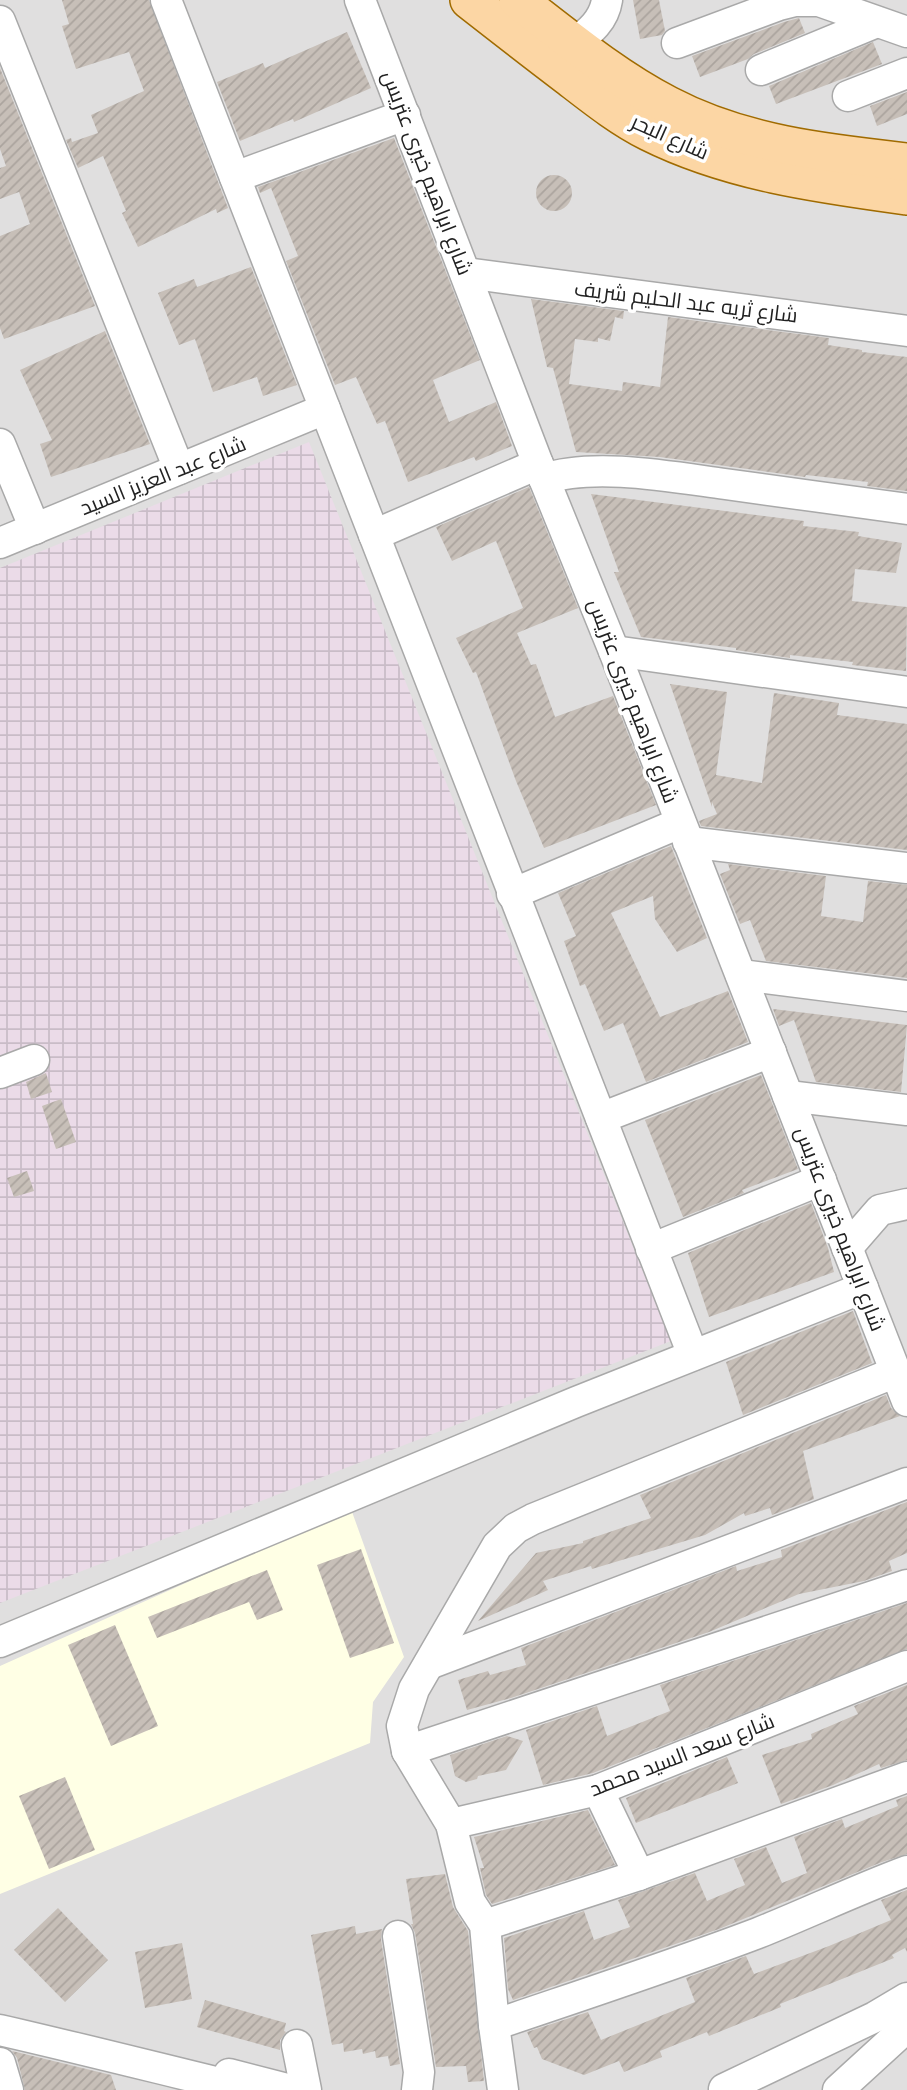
<svg xmlns="http://www.w3.org/2000/svg" width="907" height="2090" font-family="Overpass,Cairo,sans-serif">
	<style>
		.residential { fill: #e0dfdf }
		.industrial { fill: url(#industrial-grid) }
		.education { fill: #ffffe5 }
		.building { fill: url(#building-hatch) }
		.lines { fill: none; stroke-linecap: round; stroke-linejoin: round }
		.minor-casing { stroke: #a9a9a9; stroke-width: 33 }
		.major-casing { stroke: #a06b00; stroke-width: 40 }
		.minor { stroke: #fff; stroke-width: 30 }
		.major { stroke: #fcd6a4; stroke-width: 37 }
		.labels { text-anchor: middle; stroke-width: 7; stroke-linejoin: round; paint-order: stroke }
		.street-label { font-size: 21px; fill: #222; stroke: #fff }
	</style>
	<defs>
		<pattern id="industrial-grid" width="8" height="8" patternUnits="userSpaceOnUse" patternTransform="scale(1.75)"><rect width="8" height="8" fill="#ebdbe8"/><path d="M0 4h8M4 0v8" fill="none" stroke="#c9bcc7"/></pattern>
		<pattern id="building-hatch" width="6" height="6" patternUnits="userSpaceOnUse" patternTransform="scale(1.75)"><rect width="6" height="6" fill="#c7bfb8"/><path d="M-1 1l2-2M0 6l6-6M5 7l2-2" fill="none" stroke="#aba49e"/></pattern>
	</defs>
	<rect width="100%" height="100%" fill="#f2efe9"/>
	<rect class="residential" x="0" y="0" width="907" height="2090"/>
	<path class="industrial" d="M309,442L671,1341L0,1603V568Z"/>
	<path class="education" d="M351,1509L404,1657L373,1702L370,1743L0,1894V1666Z"/>
	<g class="building">
		<path d="M62,0H149L228,208L217,213L216,209L138,247L122,213L126,211L103,156L78,168L66,140L71,138L72,142L98,133L91,115L144,91L129,52L76,69L62,26L69,24Z"/>
		<path d="M633,0H659L665,31L662,35L640,39Z"/>
		<path d="M799,18L805,33L754,54L748,59L700,77L692,56L784,22Z"/>
		<path d="M347,32L371,88L294,122L293,119L240,141L217,82L263,63L265,68Z"/>
		<path d="M873,42L882,64L776,104L769,86Z"/>
		<path d="M0,68L95,306L4,339L0,328V236L30,224L19,192L0,199V168L6,166L0,149Z"/>
		<path d="M907,92V114L877,126L870,106Z"/>
		<path d="M394,138L480,360L433,380L449,422L496,402L512,446L476,461L474,457L408,482L385,421L377,424L356,377L335,385L286,261L298,256L271,188L260,193L258,187Z"/>
		<circle cx="554" cy="193" r="18"/>
		<path d="M251,267L297,385L263,396L257,377L213,392L195,339L179,345L158,293L194,279L197,287Z"/>
		<path d="M531,299L624,311L623,319L615,317L610,341L598,338V342L575,339L569,384L622,391L623,382L660,387L668,317L829,338L828,345L862,350V352L907,357V491L867,486L868,482L806,475L805,477L660,457L576,452L553,368L547,367Z"/>
		<path d="M105,331L150,444L51,477L40,444L52,440L20,370Z"/>
		<path d="M529,487L578,608L517,633L531,665L536,664L555,717L613,696L656,805L544,848L516,781L476,672L473,673L456,638L523,608L496,541L452,561L436,527Z"/>
		<path d="M591,494L804,521L803,526L859,532L858,536L902,543L896,573L855,569L852,601L907,607L906,671L852,665L853,662L790,655V658L736,650V648L641,637L614,572H619Z"/>
		<path d="M670,684L727,692L716,775L762,783L774,693L839,703L837,715L907,724V850L701,826L699,821L717,814L712,802V807Z"/>
		<path d="M671,846L707,938L677,952L655,919L653,896L611,913L660,1017L728,991L748,1042L646,1082L623,1023L604,1031L585,984L580,986L564,941L576,936L558,893Z"/>
		<path d="M728,864L826,876L821,916L863,922L868,881L907,885V978L766,961L750,920L740,924L720,874L730,870Z"/>
		<path d="M773,1009L907,1025L901,1092L816,1082L794,1020L779,1026Z"/>
		<path d="M46,1073L52,1092L31,1099L26,1082Z"/>
		<path d="M761,1075L798,1169L742,1190L744,1193L683,1217L645,1120Z"/>
		<path d="M61,1099L76,1142L56,1149L42,1106Z"/>
		<path d="M27,1171L34,1191L14,1197L7,1178Z"/>
		<path d="M811,1203L828,1248L834,1272L709,1317L688,1253Z"/>
		<path d="M853,1311L872,1363L743,1415L726,1362Z"/>
		<path d="M886,1395L891,1408L900,1416L803,1451L814,1499L772,1515L770,1508L745,1516L744,1513L705,1535L592,1569L591,1566L543,1581L548,1590L478,1621L536,1553L583,1543V1541L651,1518L640,1495Z"/>
		<path d="M907,1502V1553L889,1561L892,1571L864,1581L799,1594L709,1632L511,1698L467,1710L458,1680L488,1671L490,1675L526,1665L521,1648L736,1566L737,1571L782,1557L781,1550Z"/>
		<path d="M361,1549L394,1643L350,1658L317,1565Z"/>
		<path d="M267,1570L283,1610L257,1620L249,1602L157,1638L148,1617Z"/>
		<path d="M907,1603V1649L593,1773L543,1785L526,1730L597,1706L607,1736L670,1711L660,1685Z"/>
		<path d="M115,1625L158,1726L111,1746L68,1645Z"/>
		<path d="M907,1685V1760L881,1768L879,1764L833,1785L781,1804L762,1755L812,1739L811,1734L858,1714L854,1706Z"/>
		<path d="M507,1736L523,1741L506,1770L478,1776L477,1779L466,1782L455,1776L450,1755Z"/>
		<path d="M727,1757L738,1783L636,1823L626,1798Z"/>
		<path d="M65,1777L95,1850L49,1869L19,1796Z"/>
		<path d="M907,1796V1854L882,1862L719,1929L513,2000L508,1989L504,1938L584,1911L594,1940L630,1927L618,1900L695,1873L707,1901L745,1885L734,1859L766,1847L782,1883L807,1873L794,1837L842,1819L845,1828L898,1806L896,1800Z"/>
		<path d="M588,1810L615,1865L492,1904L486,1895L480,1868H484L474,1837Z"/>
		<path d="M445,1874L453,1907L468,1931L484,2081L468,2082L466,2066L436,2067L415,1933L411,1924H413L406,1879Z"/>
		<path d="M907,1890V1952L905,1948L892,1955L894,1958L780,2004L781,2007L709,2036L707,2032L660,2051L662,2057L624,2072L619,2061L584,2075L542,2059L537,2047L534,2048L527,2032L588,2012L601,2040L695,2002L686,1978L746,1956L754,1974L829,1946L891,1920L881,1900Z"/>
		<path d="M58,1908L108,1960L65,2002L14,1950Z"/>
		<path d="M355,1926L356,1934L382,1929L381,1939L400,2064L390,2066L388,2056L376,2058L375,2051L363,2054L362,2049L344,2052L343,2043L332,2045L311,1935Z"/>
		<path d="M182,1943L192,1999L145,2008L135,1952Z"/>
		<path d="M205,2000L286,2023L284,2031L286,2032L280,2040V2050L197,2027Z"/>
		<path d="M12,2051L111,2075L116,2090H25L17,2058Z"/>
	</g>
	<g class="lines">
		<g class="minor-casing">
			<g id="minor">
				<path d="M166,0L693,1355"/>
				<path d="M360,0L538,464L614,651L907,1401"/>
				<path d="M0,21L179,469"/>
				<path d="M574,43C590,32 604,20 607,0"/>
				<path d="M677,43L779,5L795,1H819L907,32"/>
				<path d="M761,70L877,22"/>
				<path d="M848,96L907,73"/>
				<path d="M235,177L405,115"/>
				<path d="M466,273L907,331"/>
				<path d="M0,444L35,529"/>
				<path d="M544,479C594,462 673,477 725,484C786,492 846,501 907,509"/>
				<path d="M374,535L538,464"/>
				<path d="M0,543L325,409"/>
				<path d="M614,651L907,692"/>
				<path d="M688,842L907,868"/>
				<path d="M512,894L680,823"/>
				<path d="M741,975L907,996"/>
				<path d="M0,1073L34,1060"/>
				<path d="M788,1096L907,1110"/>
				<path d="M601,1118L771,1052"/>
				<path d="M847,1248L880,1210L907,1204"/>
				<path d="M651,1249L821,1180"/>
				<path d="M0,1642L576,1402L863,1288"/>
				<path d="M429,1664L907,1483"/>
				<path d="M407,1751L907,1585"/>
				<path d="M598,1790L639,1875"/>
				<path d="M451,1824L598,1790L907,1666"/>
				<path d="M485,1925L639,1875L907,1777"/>
				<path d="M398,1936L419,2072L417,2090"/>
				<path d="M494,2025C582,1995 671,1966 758,1933C808,1913 856,1890 907,1871"/>
				<path d="M0,2030C83,2049 165,2070 248,2090"/>
				<path d="M297,2045L306,2090"/>
				<path d="M0,2063L8,2090"/>
				<path d="M229,2074L291,2090"/>
				<path d="M724,2089L875,2017L907,1998"/>
				<path d="M503,2090L494,2025L485,1925L470,1902L451,1824L407,1751L402,1726L414,1689L497,1546L516,1528L533,1519L896,1372"/>
				<path d="M838,2090L907,2027"/>
			</g>
		</g>
		<g class="major-casing">
			<g id="major">
				<path d="M469,0C501,25 533,50 566,75C592,95 619,117 649,132C729,172 819,184 907,196"/>
				<path d="M518,0C566,37 614,77 668,105C742,144 825,153 907,162"/>
			</g>
		</g>
		<use href="#minor" class="minor"/>
		<use href="#major" class="major"/>
	</g>
	<g class="labels">
		<g class="street-label">
			<text transform="translate(670 137) rotate(24)" y="7">شارع البحر</text>
			<text transform="translate(427 173) rotate(69)" y="7">شارع ابراهيم خيرى عتريس</text>
			<text transform="translate(686 302) rotate(7)" y="7">شارع ثريه عبد الحليم شريف</text>
			<text transform="translate(163 476) rotate(-22)" y="7">شارع عبد العزيز السيد</text>
			<text transform="translate(633 701) rotate(69)" y="7">شارع ابراهيم خيرى عتريس</text>
			<text transform="translate(840 1229) rotate(69)" y="7">شارع ابراهيم خيرى عتريس</text>
			<text transform="translate(682 1755) rotate(-21)" y="7">شارع سعد السيد محمد</text>
		</g>
	</g>
</svg>
